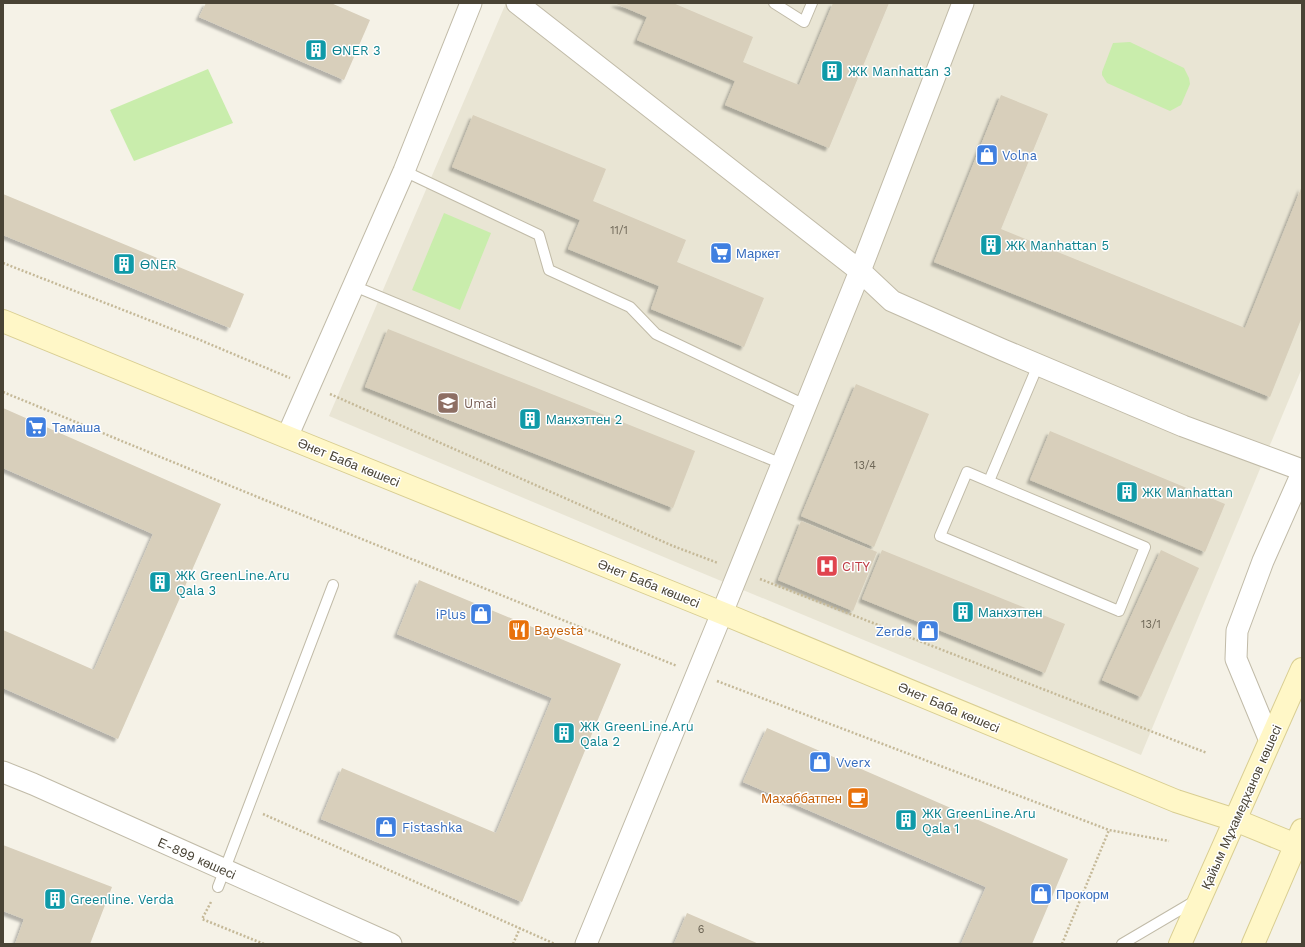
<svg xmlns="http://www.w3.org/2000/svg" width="1305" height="947" font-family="'Work Sans',sans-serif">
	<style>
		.residential { fill: #e9e5d4 }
		.green { fill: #c9edac }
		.building { fill: #d8cfbb; filter: url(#shadow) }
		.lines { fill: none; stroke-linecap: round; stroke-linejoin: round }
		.lane-casing { stroke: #c1bba8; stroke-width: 12 }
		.street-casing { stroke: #c1bba8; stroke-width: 23 }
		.secondary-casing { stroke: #d9ce92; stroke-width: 24 }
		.path { stroke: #c5b998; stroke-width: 2.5; stroke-dasharray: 2 2; stroke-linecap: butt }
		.lane { stroke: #fff; stroke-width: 10 }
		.street { stroke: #fff; stroke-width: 21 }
		.secondary { stroke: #fff7c7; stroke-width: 22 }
		.labels { text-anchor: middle; stroke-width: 3; stroke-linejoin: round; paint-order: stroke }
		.number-label { font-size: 11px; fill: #6d6656 }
		.culture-label { font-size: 13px; fill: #0d838f; stroke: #fff; text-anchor: start }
		.shop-label { font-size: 13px; fill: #366cbe; stroke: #fff; text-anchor: start }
		.education-label { font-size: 13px; fill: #785e54; stroke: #fff; text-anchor: start }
		.street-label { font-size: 13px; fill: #494335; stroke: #fff }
		.health-label { font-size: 13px; fill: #be3a42; stroke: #fff; text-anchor: start }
		.food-label { font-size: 13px; fill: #c56008; stroke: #fff; text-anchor: start }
	</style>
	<defs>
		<filter id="shadow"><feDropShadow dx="-3.5" dy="3.5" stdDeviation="1" flood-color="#0004"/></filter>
	</defs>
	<rect width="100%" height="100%" fill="#f5f2e7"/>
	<path class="residential" d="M506,3H1302V368L1141,755L678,563L329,416Z"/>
	<g class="green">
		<path d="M1130,42L1184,68L1189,78L1190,84L1181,105L1170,111L1107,83L1102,75V72L1113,43Z"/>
		<path d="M208,69L233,123L134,161L110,110Z"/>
		<path d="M444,213L491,233L460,310L412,290Z"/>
	</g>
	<g class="building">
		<path d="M206,3H331L370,20L344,80L199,17Z"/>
		<path d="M614,3H673L753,37L743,62L799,85L833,3H889L829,148L725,105L735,81L637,40L647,17Z"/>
		<path d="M1001,95L1048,114L1001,229L1245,328L1302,186V317L1270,397L934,262Z"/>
		<path d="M473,115L606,169L593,201L686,240L677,262L764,298L744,347L651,309L659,286L568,249L580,220L452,167Z"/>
		<path d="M3,194L244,294L230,328L3,235Z"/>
		<path d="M388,329L695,451L673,508L365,387Z"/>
		<path d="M856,384L929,414L874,547L801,516Z"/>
		<path d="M3,408L221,504L118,739L3,688V630L94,670L153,534L3,468Z"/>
		<path d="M1050,431L1225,504L1205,552L1030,480Z"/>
		<path d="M801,521L877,552L853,611L778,580Z"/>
		<path d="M882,550L1065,624L1045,673L862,599Z"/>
		<path d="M1161,550L1199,568L1141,697L1102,680Z"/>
		<path d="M419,580L621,664L522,902L321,819L342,768L496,833L552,698L397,634Z"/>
		<path d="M767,728L1068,859L1032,944H961L986,887L743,782Z"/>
		<path d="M3,845L112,887L90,944H15L24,919L3,911Z"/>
		<path d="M687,913L759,944H674Z"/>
	</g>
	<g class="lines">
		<g class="lane-casing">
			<g id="lane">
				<path d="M774,3L804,22L812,3"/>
				<path d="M404,171L539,235L549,270L630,307L656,334L805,405"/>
				<path d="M354,286L782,464"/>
				<path d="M967,472L1145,547L1119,611L940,536Z"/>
				<path d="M989,481L1038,365"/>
				<path d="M218,887L333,585"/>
				<path d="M1122,944L1195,901"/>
			</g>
		</g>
		<g class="street-casing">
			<g id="street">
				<path d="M517,3L860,271L892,301L1003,350L1183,426L1302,470"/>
				<path d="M287,437L404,171L471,3"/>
				<path d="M1270,741L1236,659L1237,631L1263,561L1302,473"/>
				<path d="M3,772L33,784L391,944"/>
				<path d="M586,944L722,613L860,271L963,3"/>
			</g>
		</g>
		<g class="secondary-casing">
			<g id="secondary">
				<path d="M3,321L287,437L722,613L1176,801L1235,820L1296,845"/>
				<path d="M1180,944L1302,669"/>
				<path d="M1253,944L1302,830"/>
			</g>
		</g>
		<g class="path">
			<path d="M3,263L200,340L290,378"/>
			<path d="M3,392L260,498L677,666"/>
			<path d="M330,394L673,546L718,563"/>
			<path d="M760,579L1207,753"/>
			<path d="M717,681L1109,830"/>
			<path d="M263,814L555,944"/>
			<path d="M211,902L202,919L264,944"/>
			<path d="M513,944L520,928"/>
			<path d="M1062,944L1109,830L1169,841"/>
		</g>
		<use href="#lane" class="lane"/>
		<use href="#street" class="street"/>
		<use href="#secondary" class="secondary"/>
	</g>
	<defs>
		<g id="building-square" transform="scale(1.15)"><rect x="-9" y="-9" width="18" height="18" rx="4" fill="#0f9aa8" stroke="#fff"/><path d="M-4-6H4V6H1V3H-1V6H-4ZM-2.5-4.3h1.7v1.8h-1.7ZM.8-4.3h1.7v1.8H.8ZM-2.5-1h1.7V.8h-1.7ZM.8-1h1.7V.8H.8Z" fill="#fff"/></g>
		<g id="shop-square" transform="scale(1.15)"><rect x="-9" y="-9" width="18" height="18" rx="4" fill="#3f7fe0" stroke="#fff"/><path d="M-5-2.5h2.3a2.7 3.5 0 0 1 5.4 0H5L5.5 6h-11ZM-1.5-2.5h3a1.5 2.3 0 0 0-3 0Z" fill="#fff"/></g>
		<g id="supermarket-square" transform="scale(1.15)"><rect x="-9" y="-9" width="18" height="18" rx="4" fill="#3f7fe0" stroke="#fff"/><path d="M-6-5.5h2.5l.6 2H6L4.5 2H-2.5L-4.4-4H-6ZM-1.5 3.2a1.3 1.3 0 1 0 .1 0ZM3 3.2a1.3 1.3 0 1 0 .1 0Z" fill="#fff"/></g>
		<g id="school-square" transform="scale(1.15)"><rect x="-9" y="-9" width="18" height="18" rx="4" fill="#8d6e63" stroke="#fff"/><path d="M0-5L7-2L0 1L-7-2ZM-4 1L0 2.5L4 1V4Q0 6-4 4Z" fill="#fff"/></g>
		<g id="hospital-square" transform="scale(1.15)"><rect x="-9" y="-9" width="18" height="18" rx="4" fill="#e0444e" stroke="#fff"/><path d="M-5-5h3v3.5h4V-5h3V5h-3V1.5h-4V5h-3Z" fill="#fff"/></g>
		<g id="restaurant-square" transform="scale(1.15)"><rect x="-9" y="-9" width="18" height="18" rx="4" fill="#e8710a" stroke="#fff"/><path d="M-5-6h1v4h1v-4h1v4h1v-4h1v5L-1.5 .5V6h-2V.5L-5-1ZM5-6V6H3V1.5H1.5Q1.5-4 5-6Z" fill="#fff"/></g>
		<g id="cafe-square" transform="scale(1.15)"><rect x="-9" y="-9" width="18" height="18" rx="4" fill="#e8710a" stroke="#fff"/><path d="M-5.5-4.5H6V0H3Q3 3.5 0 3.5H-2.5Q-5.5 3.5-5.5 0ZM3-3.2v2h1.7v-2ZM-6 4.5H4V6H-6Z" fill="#fff"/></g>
	</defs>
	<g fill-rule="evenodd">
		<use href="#building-square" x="316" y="50"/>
		<use href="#building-square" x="832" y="71"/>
		<use href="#shop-square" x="987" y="155"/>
		<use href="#building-square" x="991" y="245"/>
		<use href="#supermarket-square" x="721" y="253"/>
		<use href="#building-square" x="124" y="264"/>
		<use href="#school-square" x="448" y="403"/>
		<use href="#building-square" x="530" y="419"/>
		<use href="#supermarket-square" x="36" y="427"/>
		<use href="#building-square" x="1127" y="492"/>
		<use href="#hospital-square" x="827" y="566"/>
		<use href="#building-square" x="160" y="582"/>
		<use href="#building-square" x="963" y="612"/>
		<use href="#shop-square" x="481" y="614"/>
		<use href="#restaurant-square" x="519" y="630"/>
		<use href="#shop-square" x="928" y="631"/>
		<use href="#building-square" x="564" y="733"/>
		<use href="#shop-square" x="820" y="762"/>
		<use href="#cafe-square" x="858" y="798"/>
		<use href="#building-square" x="906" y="820"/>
		<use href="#shop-square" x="386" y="827"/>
		<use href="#shop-square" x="1041" y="894"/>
		<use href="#building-square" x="55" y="899"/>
	</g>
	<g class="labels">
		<g class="number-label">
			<text x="619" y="234">11/1</text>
			<text x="865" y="469">13/4</text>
			<text x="1151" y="628">13/1</text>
			<text x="701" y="933">6</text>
		</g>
		<g class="culture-label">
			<text x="332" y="55">ӨNER 3</text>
			<text x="848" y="76">ЖК Manhattan 3</text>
			<text x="1006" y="250">ЖК Manhattan 5</text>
			<text x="140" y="269">ӨNER</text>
			<text x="546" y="424">Манхэттен 2</text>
			<text x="1142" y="497">ЖК Manhattan</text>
			<text x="176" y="580">ЖК GreenLine.Aru<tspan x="176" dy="15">Qala 3</tspan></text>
			<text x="978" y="617">Манхэттен</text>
			<text x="580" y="731">ЖК GreenLine.Aru<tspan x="580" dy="15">Qala 2</tspan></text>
			<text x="922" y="818">ЖК GreenLine.Aru<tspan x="922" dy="15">Qala 1</tspan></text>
			<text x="70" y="904">Greenline. Verda</text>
		</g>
		<g class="shop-label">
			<text x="1002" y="160">Volna</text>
			<text x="736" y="258">Маркет</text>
			<text x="52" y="432">Тамаша</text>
			<text x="466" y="619" text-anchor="end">iPlus</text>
			<text x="912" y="636" text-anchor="end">Zerde</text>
			<text x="836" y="767">Vverx</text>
			<text x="402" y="832">Fistashka</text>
			<text x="1056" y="899">Прокорм</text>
		</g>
		<g class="education-label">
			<text x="464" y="408">Umai</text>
		</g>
		<g class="street-label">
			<text transform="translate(349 462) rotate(22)" y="5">Әнет Баба көшесі</text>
			<text transform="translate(649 583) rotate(22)" y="5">Әнет Баба көшесі</text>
			<text transform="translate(949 707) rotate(23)" y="5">Әнет Баба көшесі</text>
			<text transform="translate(1241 807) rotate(-66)" y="5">Қайым Мұхамедханов көшесі</text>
			<text transform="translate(197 858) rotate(24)" y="5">Е-899 көшесі</text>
		</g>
		<g class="health-label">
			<text x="842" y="571">CITY</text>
		</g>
		<g class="food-label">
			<text x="534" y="635">Bayesta</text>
			<text x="842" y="803" text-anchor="end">Махаббатпен</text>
		</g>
	</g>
	<rect width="1305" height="947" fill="none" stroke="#494335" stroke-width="8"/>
</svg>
